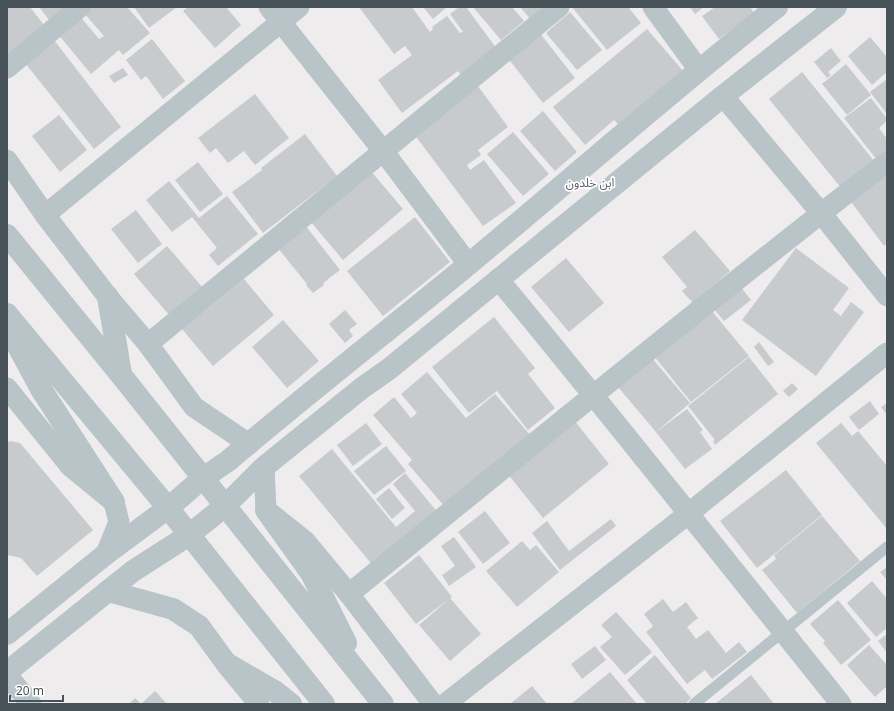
<svg xmlns="http://www.w3.org/2000/svg" width="894" height="711" font-family="'Noto Sans','Noto Sans Arabic',sans-serif">
	<style>
		.building { fill: #c7cbce }
		.lines { fill: none; stroke-linecap: round; stroke-linejoin: round }
		.service { stroke: #b9c4c8; stroke-width: 11 }
		.minor { stroke: #b9c4c8; stroke-width: 21 }
		.tertiary { stroke: #b9c4c8; stroke-width: 22 }
		.labels { text-anchor: middle; stroke-width: 3.5; stroke-linejoin: round; paint-order: stroke }
		.neighbourhood-label { font-size: 12px; fill: #5a5e61; stroke: #fff }
	</style>
	<rect width="100%" height="100%" fill="#efeced"/>
	<g class="building">
		<path d="M7,7H30L47,29L11,57L7,52Z"/>
		<path d="M39,7H68L50,21Z"/>
		<path d="M89,7H127L150,33L123,55L119,50L91,74L58,34L79,15L99,39L104,36L83,12Z"/>
		<path d="M134,7H177L149,28Z"/>
		<path d="M188,7H226L241,25L215,48L183,11Z"/>
		<path d="M359,7H412L430,32L433,29L432,27L447,16L460,33L463,32L450,14L459,7H466L497,49L461,75L458,71L402,113L378,80L412,55L405,46L394,54Z"/>
		<path d="M423,7H447L433,19Z"/>
		<path d="M473,7H512L524,21L501,40Z"/>
		<path d="M520,7H548L531,20Z"/>
		<path d="M572,7H628L641,23L607,50Z"/>
		<path d="M690,7H704L695,14Z"/>
		<path d="M715,7H750L754,13L719,39L702,16Z"/>
		<path d="M570,12L602,50L577,70L546,33Z"/>
		<path d="M647,29L684,72L620,126L614,120L585,145L553,107Z"/>
		<path d="M539,32L575,78L543,103L507,57Z"/>
		<path d="M870,37L887,57V72L872,85L848,56Z"/>
		<path d="M152,39L185,81L163,99L146,76L141,80L126,60Z"/>
		<path d="M54,40L121,127L94,149L25,63Z"/>
		<path d="M831,48L841,61L828,72L831,75L827,78L814,62Z"/>
		<path d="M846,64L871,95L847,115L822,84Z"/>
		<path d="M123,68L128,75L114,83L109,76Z"/>
		<path d="M802,72L875,162L842,189L769,99Z"/>
		<path d="M887,79V114L870,92Z"/>
		<path d="M478,86L508,127L478,150L481,155L467,165L470,170L484,160L516,203L483,226L414,134Z"/>
		<path d="M255,94L289,138L255,165L244,151L228,163L216,148L210,153L198,138Z"/>
		<path d="M871,98L887,119V121L879,128L887,139V153L877,160L844,118Z"/>
		<path d="M543,111L577,152L555,171L520,131Z"/>
		<path d="M59,115L87,150L60,172L32,136Z"/>
		<path d="M513,132L549,174L523,196L487,154Z"/>
		<path d="M305,134L337,176L263,233L232,192L262,170L261,168Z"/>
		<path d="M198,162L223,194L200,212L175,180Z"/>
		<path d="M370,170L403,209L343,260L310,221Z"/>
		<path d="M883,173L887,178V243L884,246L849,199Z"/>
		<path d="M169,181L199,218L227,196L258,234L218,266L209,255L217,248L192,217L172,232L146,200Z"/>
		<path d="M136,210L162,244L138,263L111,229Z"/>
		<path d="M415,217L450,262L383,316L347,271Z"/>
		<path d="M305,225L340,270L323,283L324,285L313,293L306,285L307,284L277,247Z"/>
		<path d="M695,230L730,271L693,303L682,291L687,287L662,257Z"/>
		<path d="M167,246L203,288L170,316L134,274Z"/>
		<path d="M796,248L849,288L833,310L841,316L851,302L864,312L816,376L742,320Z"/>
		<path d="M566,258L604,303L569,332L531,287Z"/>
		<path d="M244,279L274,315L213,366L177,323L196,308L201,314Z"/>
		<path d="M741,287L751,300L724,321L714,309Z"/>
		<path d="M345,310L357,324L349,330L353,336L345,343L329,324Z"/>
		<path d="M711,310L749,356L691,402L654,356Z"/>
		<path d="M494,317L535,368L528,374L555,408L528,430L497,391L469,413L432,367Z"/>
		<path d="M283,320L319,361L287,388L252,347Z"/>
		<path d="M759,342L774,362L768,366L754,347Z"/>
		<path d="M749,357L778,394L715,445L713,441L715,440L688,406Z"/>
		<path d="M652,358L690,403L656,432L618,387Z"/>
		<path d="M427,372L466,418L495,394L531,436L445,507L408,464L412,460L373,415L394,397L411,418L417,413L401,394Z"/>
		<path d="M792,383L798,389L789,397L783,391Z"/>
		<path d="M870,401L879,414L859,430L849,417Z"/>
		<path d="M887,403V415L881,407Z"/>
		<path d="M687,409L703,430L700,432L712,449L685,469L656,432Z"/>
		<path d="M574,420L609,464L543,518L507,473Z"/>
		<path d="M366,423L382,444L353,466L337,445Z"/>
		<path d="M841,423L852,436L858,431L887,466V529L816,443Z"/>
		<path d="M10,441L20,443L93,530L37,576L21,558L7,555V443Z"/>
		<path d="M386,446L406,471L374,495L354,471Z"/>
		<path d="M332,449L396,527L415,511L393,484L405,473L439,514L374,567L299,476Z"/>
		<path d="M786,470L822,515L757,568L720,521Z"/>
		<path d="M389,488L405,508L392,519L376,499Z"/>
		<path d="M485,511L510,543L483,564L458,532Z"/>
		<path d="M822,516L860,561L797,613L762,570L776,559L774,555Z"/>
		<path d="M611,519L616,526L560,570L532,533L547,521L569,551Z"/>
		<path d="M454,537L476,567L449,586L442,575L455,566L441,546Z"/>
		<path d="M522,541L530,550L536,545L559,572L517,607L486,571Z"/>
		<path d="M419,555L452,597L450,598L481,634L450,661L419,625L449,599L416,624L384,583Z"/>
		<path d="M887,567V580L880,572Z"/>
		<path d="M872,581L887,599V628L876,637L847,603Z"/>
		<path d="M663,599L673,612L686,602L698,618L687,627L696,639L708,630L726,653L739,642L747,652L712,679L705,670L687,684L646,632L653,626L644,614Z"/>
		<path d="M838,600L871,640L841,665L823,643L825,641L810,624Z"/>
		<path d="M616,612L652,652L625,675L600,647L612,637L601,625Z"/>
		<path d="M887,634V653L878,641Z"/>
		<path d="M869,645L887,665V686L875,697L847,665Z"/>
		<path d="M595,646L606,660L582,679L571,664Z"/>
		<path d="M655,655L691,698L685,704H647L627,680Z"/>
		<path d="M610,672L637,704H571Z"/>
		<path d="M751,675L774,704H715Z"/>
		<path d="M532,686L547,704H510Z"/>
		<path d="M155,691L167,704H141Z"/>
		<path d="M135,698L141,704H129Z"/>
	</g>
	<g class="lines">
		<path class="service" d="M694,704L887,547"/>
		<g class="minor">
			<path d="M269,7L384,152L468,264"/>
			<path d="M653,7L699,70"/>
			<path d="M7,68L80,7"/>
			<path d="M723,96L821,213L887,296"/>
			<path d="M7,160L45,215L108,297L148,344L194,407L249,444"/>
			<path d="M45,215L299,7"/>
			<path d="M498,279C614,419 727,562 841,704"/>
			<path d="M148,344L559,7"/>
			<path d="M7,388L70,466L114,502L119,522L106,554"/>
			<path d="M264,467L266,510L305,541L349,594L433,704"/>
			<path d="M349,594C527,449 705,303 887,162"/>
			<path d="M226,664L259,704"/>
			<path d="M7,675L31,704"/>
			<path d="M445,704L688,514L887,353"/>
		</g>
		<g class="tertiary">
			<path d="M7,235L121,375L383,704"/>
			<path d="M108,297L121,374"/>
			<path d="M7,314L168,508L324,704"/>
			<path d="M12,335L41,389L114,502"/>
			<path d="M266,510L311,573L346,643"/>
			<path d="M108,591L173,609L199,626L226,663L276,692L291,704"/>
			<path d="M7,634L106,554L168,508L203,478L228,461C307,394 389,330 469,264C572,178 673,90 777,7"/>
			<path d="M7,672L133,571L189,535L225,506L264,467L362,388L389,369L723,96L836,7"/>
		</g>
	</g>
	<g class="labels">
		<g class="neighbourhood-label">
			<text x="590" y="187">ابن خلدون</text>
		</g>
	</g>
	<rect width="894" height="711" fill="none" stroke="#475358" stroke-width="16"/>
	<path d="M10 695v6h53v-6" fill="none" stroke="#475358" stroke-width="2"/>
	<text x="16" y="695" font-size="12" fill="#475358" stroke="#ffffff" stroke-width="3" paint-order="stroke">20 m</text>
</svg>
